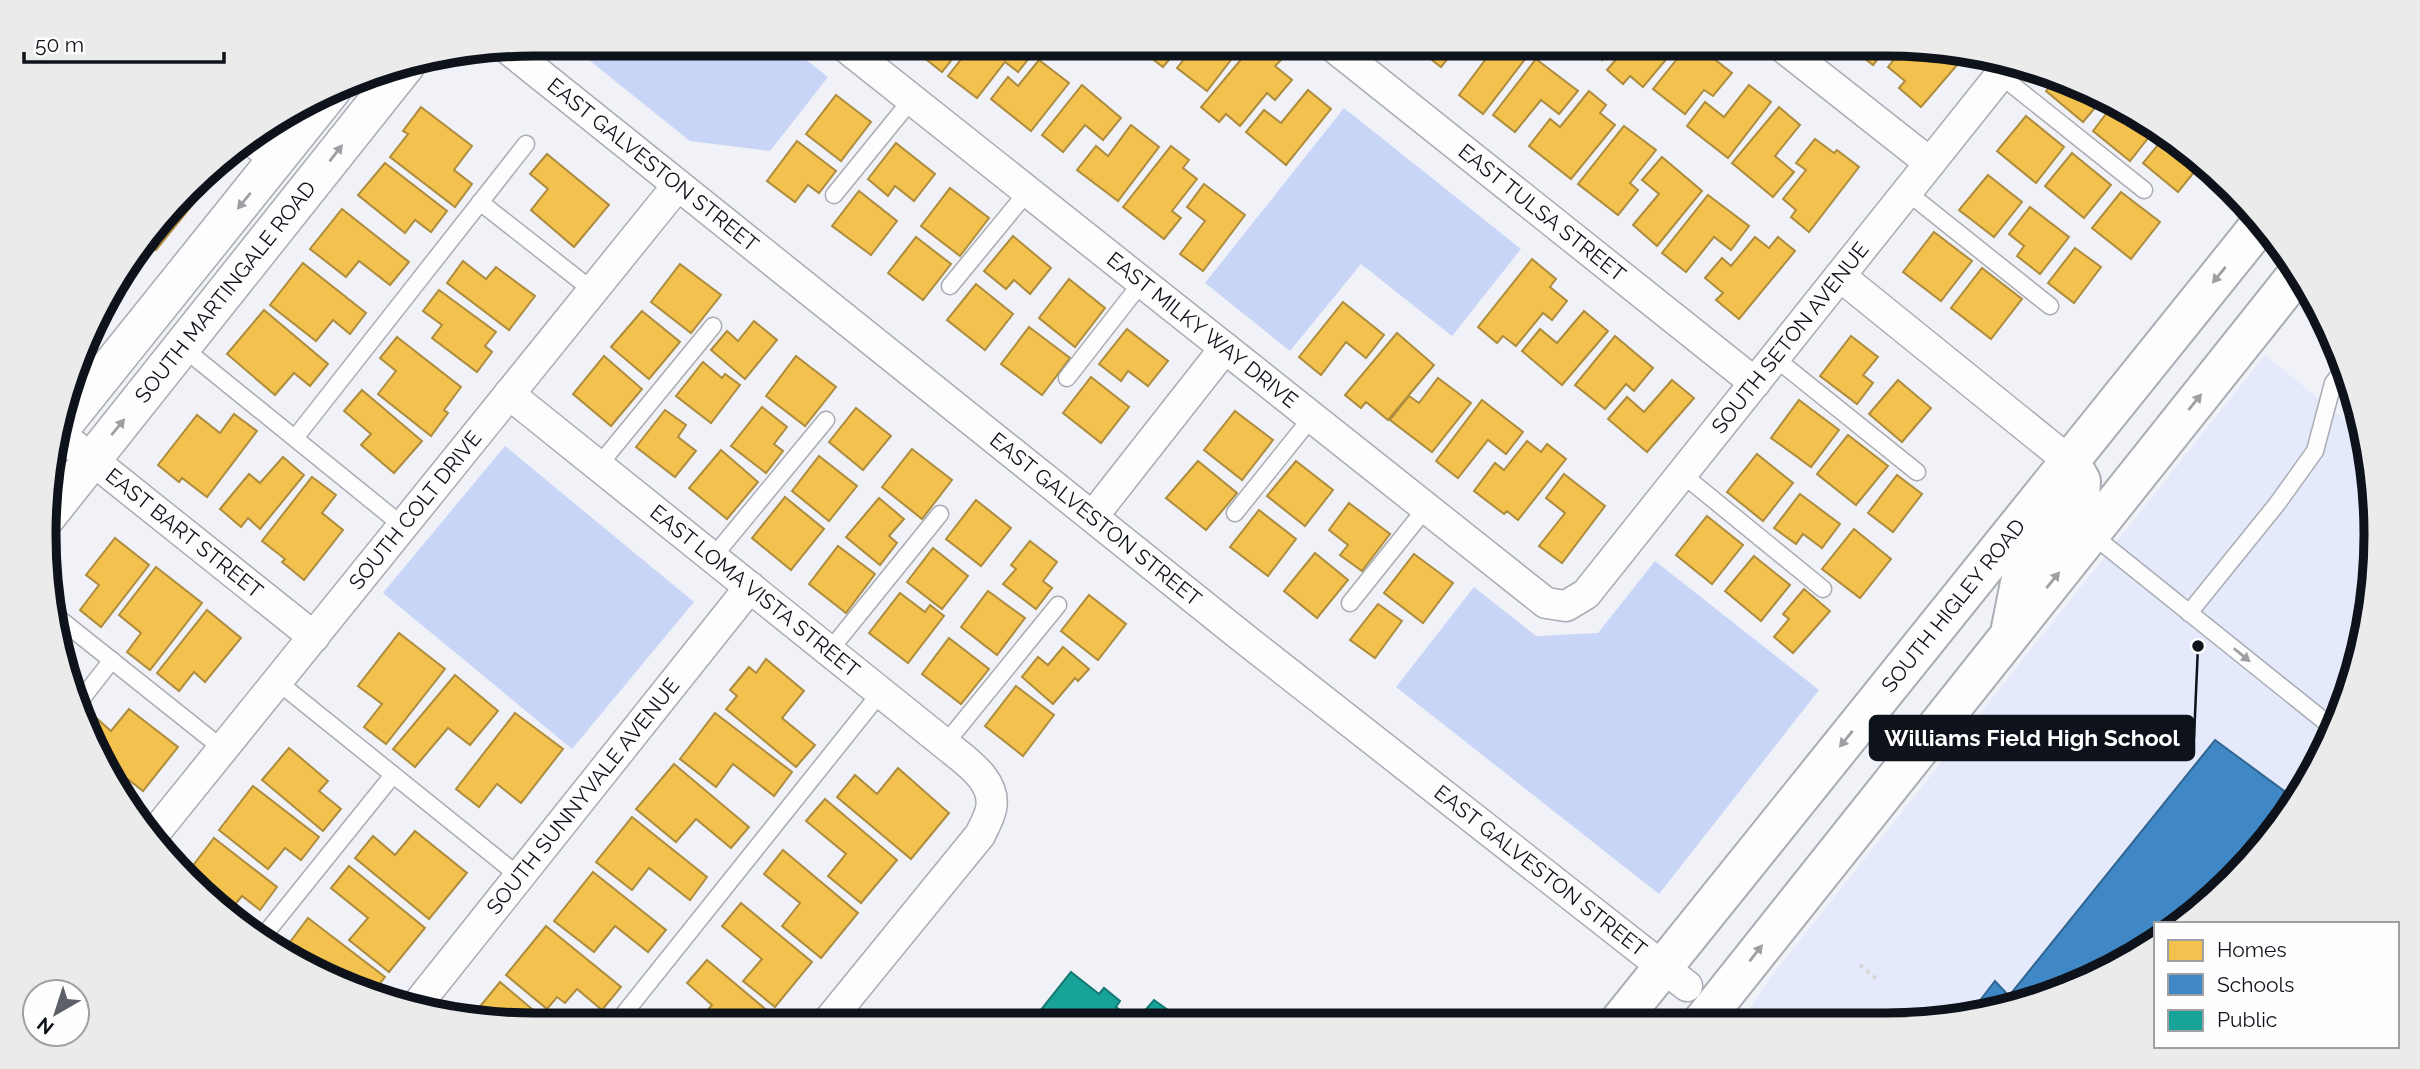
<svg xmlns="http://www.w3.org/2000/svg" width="2420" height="1069" font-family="Raleway,sans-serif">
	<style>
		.built { fill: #e4eafb }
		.green { fill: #c8d5f6 }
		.homes { fill: #f2c14e; stroke: #ae8c3e; stroke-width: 2 }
		.schools { fill: #3f88c5; stroke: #306592; stroke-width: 2 }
		.public { fill: #17a398; stroke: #147872; stroke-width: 2 }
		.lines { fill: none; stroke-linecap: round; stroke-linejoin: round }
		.service-casing { stroke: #a9acb3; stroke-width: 19 }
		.minor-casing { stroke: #a9acb3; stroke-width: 33 }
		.tertiary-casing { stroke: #a9acb3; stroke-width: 40 }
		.secondary-casing { stroke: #a9acb3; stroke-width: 42 }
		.path { stroke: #d6d6d8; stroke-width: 4.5; stroke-dasharray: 3.5 5; stroke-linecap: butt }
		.service { stroke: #fdfdfe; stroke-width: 16 }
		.minor { stroke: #fdfdfe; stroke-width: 30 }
		.tertiary { stroke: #fdfdfe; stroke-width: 37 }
		.secondary { stroke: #fdfdfe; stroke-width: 38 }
		.oneway { fill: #9d9fa3 }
		.labels { text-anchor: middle; stroke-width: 7; stroke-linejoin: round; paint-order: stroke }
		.street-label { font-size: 21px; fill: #0e121a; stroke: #fefefe }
		.rim { fill: none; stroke: #0e121a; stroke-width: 9 }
		.leader { fill: none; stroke: #0e121a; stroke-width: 2.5 }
		.callout-dot { fill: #0e121a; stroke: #fefefe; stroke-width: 2.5 }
		.callout { fill: #0e121a; stroke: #0e121a; stroke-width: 2.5 }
		.callout-label { font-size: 23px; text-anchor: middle; font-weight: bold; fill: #fff }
	</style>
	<rect width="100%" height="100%" fill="#f0f2f8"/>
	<path class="built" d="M2265,355L2364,435L2375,503L2372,599L2350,693L2293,807L2209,904L2177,924H2156L2074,988L1950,1021L1741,1022L1770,978Z"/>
	<g class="green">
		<path d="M569,44H786L828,77L770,151L690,141Z"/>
		<path d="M1344,108L1521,249L1452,336L1361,264L1290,351L1205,283Z"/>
		<path d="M505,446L694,602L572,749L383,593Z"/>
		<path d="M1655,561L1819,690L1659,894L1396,687L1474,587L1536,636L1598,633Z"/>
	</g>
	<g class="homes">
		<path d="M924,44H964L942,72L917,52Z"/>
		<path d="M973,44H1031L1037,48L1018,72L1005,62L977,98L948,76Z"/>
		<path d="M1133,44H1182L1163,67Z"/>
		<path d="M1196,44H1229L1225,49L1234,56L1207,91L1177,68Z"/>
		<path d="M1254,44H1262L1281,60L1275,66L1292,80L1275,100L1267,93L1240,126L1226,114L1219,122L1201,107Z"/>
		<path d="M1411,44H1459L1441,67Z"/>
		<path d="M1472,44H1516L1529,54L1483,114L1459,95L1488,56Z"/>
		<path d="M1583,44H1616L1602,60Z"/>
		<path d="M1629,44H1679L1643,87L1630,76L1623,84L1607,70Z"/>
		<path d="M1689,44H1695L1732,73L1713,96L1704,90L1685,114L1653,89Z"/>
		<path d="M1846,44H1890L1873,65Z"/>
		<path d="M1904,47L1914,52L1917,49L1964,57L1921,107L1899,88L1905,81L1888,67Z"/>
		<path d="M1536,59L1578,91L1559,114L1541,100L1515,132L1493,115Z"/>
		<path d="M1039,60L1069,83L1031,131L991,99L1008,77L1018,86Z"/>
		<path d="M2058,76L2104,97L2083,122L2046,91Z"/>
		<path d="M1082,85L1121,118L1103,140L1085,125L1063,152L1042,135Z"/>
		<path d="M1749,85L1771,102L1728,158L1687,126L1705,102L1724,117Z"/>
		<path d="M1308,90L1331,109L1286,165L1246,132L1264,110L1281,123Z"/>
		<path d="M1589,91L1606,105L1600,113L1615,125L1571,179L1529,146L1550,119L1560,127Z"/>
		<path d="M836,95L871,122L841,161L806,134Z"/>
		<path d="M2115,102L2131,110L2156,128L2130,161L2093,131Z"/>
		<path d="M421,107L472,146L454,170L472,184L455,207L390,157L408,134L403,131Z"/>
		<path d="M1779,107L1800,125L1775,156L1794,172L1773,197L1732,163Z"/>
		<path d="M2026,116L2064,147L2036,183L1997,151Z"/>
		<path d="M1131,125L1159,147L1118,201L1077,170L1096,146L1108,156Z"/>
		<path d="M1624,126L1656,150L1630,183L1638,190L1618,215L1578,184Z"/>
		<path d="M2166,135L2203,161L2178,192L2143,163Z"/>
		<path d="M1815,139L1834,153L1837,150L1859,167L1809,232L1791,217L1796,210L1783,199L1806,170L1796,163Z"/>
		<path d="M797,141L836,171L819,193L808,185L795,202L767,181Z"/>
		<path d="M896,143L935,174L914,201L895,186L888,196L868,179Z"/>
		<path d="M1171,146L1189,160L1183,168L1197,179L1172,211L1181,218L1164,239L1123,207Z"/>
		<path d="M2072,153L2111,185L2084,218L2045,186Z"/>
		<path d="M547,154L609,205L574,247L531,210L548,189L530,174Z"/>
		<path d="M1662,157L1702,191L1657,246L1633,225L1659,194L1642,180Z"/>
		<path d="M216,162L223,167L156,250L148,243Z"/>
		<path d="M385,163L447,211L431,232L415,220L405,233L358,195Z"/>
		<path d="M1988,175L2022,202L1994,237L1959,210Z"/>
		<path d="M1204,184L1245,215L1203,271L1180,254L1205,221L1187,207Z"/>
		<path d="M950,188L989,218L960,256L921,226Z"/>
		<path d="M859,191L897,221L871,255L832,226Z"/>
		<path d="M2121,192L2160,222L2131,259L2092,228Z"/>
		<path d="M1708,195L1749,226L1731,250L1714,237L1686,272L1662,253Z"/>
		<path d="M2030,207L2069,237L2040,274L2017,256L2024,246L2009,234Z"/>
		<path d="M342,209L409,262L390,285L359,261L346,277L310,249Z"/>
		<path d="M1934,232L1972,261L1941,301L1903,272Z"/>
		<path d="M1013,236L1051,268L1030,294L1014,280L1006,289L984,271Z"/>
		<path d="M916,237L951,264L923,300L888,273Z"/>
		<path d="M1755,237L1769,248L1778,237L1795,251L1739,319L1716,300L1723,293L1705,278L1722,258L1731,266Z"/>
		<path d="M2075,248L2101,267L2074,303L2048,283Z"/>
		<path d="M1532,259L1556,279L1550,287L1567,301L1552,320L1543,313L1516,346L1503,336L1497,343L1478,327Z"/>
		<path d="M463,261L486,279L496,267L535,296L509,330L447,283Z"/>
		<path d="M303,263L366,313L350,334L333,320L316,341L270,305Z"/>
		<path d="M680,264L721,295L691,333L651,302Z"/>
		<path d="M1982,268L2022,299L1991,339L1951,308Z"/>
		<path d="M1069,279L1105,308L1075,347L1039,318Z"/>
		<path d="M976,284L1013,314L985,350L947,320Z"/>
		<path d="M439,290L496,332L485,346L492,352L477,372L432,338L442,325L423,311Z"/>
		<path d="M108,294L115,300L96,324Z"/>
		<path d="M1343,302L1384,335L1366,358L1346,342L1321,375L1299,357Z"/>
		<path d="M264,310L328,364L310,386L294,373L275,395L227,354Z"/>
		<path d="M642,311L680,342L649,379L611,347Z"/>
		<path d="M1584,311L1608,331L1562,385L1522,351L1540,329L1557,343Z"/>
		<path d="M754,321L777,340L745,379L711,350L727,331L738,341Z"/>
		<path d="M1029,327L1070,358L1042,395L1001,364Z"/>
		<path d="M1127,329L1168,361L1148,386L1128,371L1121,381L1099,364Z"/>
		<path d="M1397,333L1434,365L1388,420L1366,402L1361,408L1345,395Z"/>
		<path d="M1615,336L1653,368L1634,391L1626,384L1605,409L1575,385Z"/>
		<path d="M1851,336L1878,357L1863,375L1873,383L1857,404L1820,376Z"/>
		<path d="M397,337L461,387L444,410L448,413L431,436L378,394L396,371L380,358Z"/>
		<path d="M604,356L642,389L611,426L573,394Z"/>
		<path d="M796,356L836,387L805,426L766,396Z"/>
		<path d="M703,362L722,378L725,374L740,385L711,423L676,396Z"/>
		<path d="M1091,377L1129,407L1101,443L1063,413Z"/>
		<path d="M1438,378L1471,403L1432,452L1390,420L1409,396L1419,403Z"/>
		<path d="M1672,380L1694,398L1647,452L1608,419L1627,397L1644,412Z"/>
		<path d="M1898,380L1931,408L1902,442L1869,414Z"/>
		<path d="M362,390L422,441L394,473L361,445L371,434L344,411Z"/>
		<path d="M1482,400L1523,432L1506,454L1488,440L1458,478L1436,461Z"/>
		<path d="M1799,400L1839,430L1811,467L1771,438Z"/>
		<path d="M762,407L787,427L774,444L783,451L766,473L731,446Z"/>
		<path d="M856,408L891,436L863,470L829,442Z"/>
		<path d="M665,410L686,425L678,437L696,451L675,477L636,447Z"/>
		<path d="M1235,411L1273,440L1242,480L1204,450Z"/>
		<path d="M234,414L257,431L207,497L182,478L179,482L158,465L197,415L220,433Z"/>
		<path d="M1848,435L1888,466L1856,505L1817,474Z"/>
		<path d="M1527,441L1541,452L1547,444L1566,459L1518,520L1507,511L1504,514L1474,491L1495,463L1504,470Z"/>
		<path d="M912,449L952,480L922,519L882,487Z"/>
		<path d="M721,450L758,482L727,519L689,488Z"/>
		<path d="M1757,454L1793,483L1763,521L1727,492Z"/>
		<path d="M819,456L857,486L829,521L792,491Z"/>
		<path d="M283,457L304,475L260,529L248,518L241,527L220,509L249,474L260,483Z"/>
		<path d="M1198,461L1237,493L1206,530L1166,498Z"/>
		<path d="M1296,461L1333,490L1305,526L1267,496Z"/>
		<path d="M1564,474L1605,506L1562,563L1539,546L1565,513L1546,498Z"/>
		<path d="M1897,475L1922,494L1893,532L1868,513Z"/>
		<path d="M312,477L336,495L322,513L343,530L304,580L282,562L285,559L262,541Z"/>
		<path d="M1800,494L1840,524L1822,548L1803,534L1796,544L1774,528Z"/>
		<path d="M785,497L824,529L791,570L752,538Z"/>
		<path d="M879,498L904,519L889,536L897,543L880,565L846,537Z"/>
		<path d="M976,500L1011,528L981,566L946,539Z"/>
		<path d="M1349,503L1390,534L1362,571L1340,555L1348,545L1329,530Z"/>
		<path d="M1259,510L1296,539L1268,576L1230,547Z"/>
		<path d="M1707,516L1743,545L1712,584L1676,555Z"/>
		<path d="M1854,529L1891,559L1860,598L1822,569Z"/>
		<path d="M115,538L149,565L101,627L80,610L99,585L86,575Z"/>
		<path d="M1030,541L1057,562L1043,581L1052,588L1036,609L1003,584L1016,569L1011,565Z"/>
		<path d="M838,546L875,574L846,613L809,584Z"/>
		<path d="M933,548L968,576L942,609L907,582Z"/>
		<path d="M1315,553L1348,580L1317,618L1284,591Z"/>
		<path d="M1414,554L1453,583L1423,623L1384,593Z"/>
		<path d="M1754,556L1790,585L1761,621L1725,591Z"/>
		<path d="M156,567L202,603L150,670L127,652L141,633L119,615Z"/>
		<path d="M1804,589L1830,611L1793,653L1774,637L1789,619L1783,614Z"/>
		<path d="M988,591L1025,618L997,655L961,627Z"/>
		<path d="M900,593L925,612L930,605L944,616L908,663L869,633Z"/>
		<path d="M1089,595L1126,624L1098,660L1061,631Z"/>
		<path d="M1378,604L1402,621L1375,658L1350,640Z"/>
		<path d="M207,610L241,638L205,682L194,672L179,691L157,673Z"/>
		<path d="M399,633L445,669L386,744L364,727L382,704L358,686Z"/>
		<path d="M949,638L989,669L961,704L922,674Z"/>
		<path d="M1063,647L1089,669L1078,681L1075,678L1053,704L1022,677L1038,657L1048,665Z"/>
		<path d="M766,659L804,691L782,718L815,745L796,767L726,709L737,696L730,690L749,667L756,673Z"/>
		<path d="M455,675L498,711L470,745L448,728L415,767L393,749Z"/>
		<path d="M1016,686L1054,715L1023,756L985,726Z"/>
		<path d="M129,709L178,747L143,791L101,758L88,723L94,716L111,731Z"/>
		<path d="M515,713L563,749L521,803L497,784L479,807L456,789Z"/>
		<path d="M715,713L792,772L774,796L733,764L716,787L680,759Z"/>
		<path d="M289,748L328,781L319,791L341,809L323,831L262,780Z"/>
		<path d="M674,764L749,827L731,848L696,819L676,842L636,809Z"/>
		<path d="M898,768L949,813L911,859L837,797L855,775L877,794Z"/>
		<path d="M108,776L136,800L131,806L109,780Z"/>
		<path d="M253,786L319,837L301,860L285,848L268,869L219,830Z"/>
		<path d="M825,799L897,860L861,903L828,876L846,854L806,821Z"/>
		<path d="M632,817L707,877L690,900L649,868L632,890L596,862Z"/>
		<path d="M415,831L467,873L429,919L355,858L373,836L395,855Z"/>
		<path d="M214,838L277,887L260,910L242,896L233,907L188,872Z"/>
		<path d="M783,850L858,913L821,958L782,926L800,903L764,874Z"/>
		<path d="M349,866L425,928L389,972L349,940L368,918L331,888Z"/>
		<path d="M593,872L666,930L648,952L615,926L594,952L554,921Z"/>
		<path d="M741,903L812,962L775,1007L743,981L762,959L722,926Z"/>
		<path d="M308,918L385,977L370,996L322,975L326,970L290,942Z"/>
		<path d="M546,926L621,987L602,1010L577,989L565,1003L557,997L547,1009L506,975Z"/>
		<path d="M707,960L782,1023L781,1025H695L712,1005L687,983Z"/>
		<path d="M500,982L551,1025H534L473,1015Z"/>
		<path d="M652,1013L667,1025H643Z"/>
	</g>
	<path class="schools" d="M2215,740L2291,796L2209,904L2193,913H2188L2185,918L2177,924H2156V937L2074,988L1968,1016L1995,981L2009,996Z"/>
	<path class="public" d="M1071,972L1099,994L1104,988L1120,1001L1116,1007L1135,1022L1154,1000L1186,1023L1035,1024L1032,1021Z"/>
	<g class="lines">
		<g class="service-casing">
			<g id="service">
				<path d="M2000,75L2144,190"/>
				<path d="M1907,192L2050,306"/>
				<path d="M834,195L912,99"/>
				<path d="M480,202L592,290"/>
				<path d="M950,286L1028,191"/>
				<path d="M182,347L403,526"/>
				<path d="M1775,358L1917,472"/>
				<path d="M1067,378L1142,282"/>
				<path d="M295,438L526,144"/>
				<path d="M599,465L713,326"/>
				<path d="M1682,474L1823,589"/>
				<path d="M1235,513L1312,417"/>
				<path d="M2090,533L2333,728"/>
				<path d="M713,557L826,420"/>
				<path d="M1350,603L1426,508"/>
				<path d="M51,612L223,749"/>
				<path d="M2189,613L2277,504L2315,451L2333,383L2345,368"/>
				<path d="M830,650L940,514"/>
				<path d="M278,682L519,876"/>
				<path d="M80,701L112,660"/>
				<path d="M945,744L1058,605"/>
				<path d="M261,939L393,775"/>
				<path d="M615,1025L881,692"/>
			</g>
		</g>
		<g class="minor-casing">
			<g id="minor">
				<path id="s1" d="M842,44L1546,603L1566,606L1586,594L2009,64"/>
				<path id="s2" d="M1330,44L1755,383"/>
				<path d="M1779,44L1930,163"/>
				<path id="s3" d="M507,48L1246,640L1687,986"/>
				<path d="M249,138L277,161"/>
				<path d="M1840,276L2070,462"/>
				<path id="s4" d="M509,394L945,744C964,760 997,780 991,809C989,818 984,827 980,835L826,1024"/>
				<path id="s5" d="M56,431L314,637"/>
				<path d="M1093,516L1225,348"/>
				<path id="s6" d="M154,834L678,185"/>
				<path id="s7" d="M416,1006L750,587"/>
			</g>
		</g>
		<g class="tertiary-casing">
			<g id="tertiary">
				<path d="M53,438L332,90"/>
				<path id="s8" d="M45,519L406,65"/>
			</g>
		</g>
		<g class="secondary-casing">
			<g id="secondary">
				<path d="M2011,628L2022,573L2080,497L2081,481L2070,462"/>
				<path id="s9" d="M1619,1022L2262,222"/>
				<path d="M1702,1022L2298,273"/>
			</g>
		</g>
		<g class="path">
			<path d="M1860,965L1879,981"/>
			<path d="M1913,1008L1917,1011"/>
		</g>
		<use href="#service" class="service"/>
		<use href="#minor" class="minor"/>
		<use href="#tertiary" class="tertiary"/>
		<use href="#secondary" class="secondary"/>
	</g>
	<defs><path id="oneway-solid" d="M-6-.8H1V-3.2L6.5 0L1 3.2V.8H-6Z" transform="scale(1.75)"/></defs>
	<g class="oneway">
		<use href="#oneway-solid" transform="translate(336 153) rotate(-52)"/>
		<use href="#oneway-solid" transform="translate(244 201) rotate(129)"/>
		<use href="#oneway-solid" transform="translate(2219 275) rotate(129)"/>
		<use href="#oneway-solid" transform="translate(2195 402) rotate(-51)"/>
		<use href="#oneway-solid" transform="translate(118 427) rotate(-51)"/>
		<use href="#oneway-solid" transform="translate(2053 580) rotate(-51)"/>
		<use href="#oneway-solid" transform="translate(2242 655) rotate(39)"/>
		<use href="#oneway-solid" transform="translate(1846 739) rotate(129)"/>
		<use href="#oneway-solid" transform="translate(1756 953) rotate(-52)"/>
	</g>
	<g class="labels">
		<g class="street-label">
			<text dy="7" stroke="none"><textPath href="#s3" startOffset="187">EAST GALVESTON STREET</textPath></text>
			<text dy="7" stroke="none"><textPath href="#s2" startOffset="271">EAST TULSA STREET</textPath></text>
			<text dy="7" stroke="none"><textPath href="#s8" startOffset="290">SOUTH MARTINGALE ROAD</textPath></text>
			<text dy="7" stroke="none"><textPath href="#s1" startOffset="460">EAST MILKY WAY DRIVE</textPath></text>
			<text dy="7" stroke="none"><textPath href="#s1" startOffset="1270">SOUTH SETON AVENUE</textPath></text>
			<text dy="7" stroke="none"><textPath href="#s6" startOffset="416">SOUTH COLT DRIVE</textPath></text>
			<text dy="7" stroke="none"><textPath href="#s3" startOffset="754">EAST GALVESTON STREET</textPath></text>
			<text dy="7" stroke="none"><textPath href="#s5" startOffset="164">EAST BART STREET</textPath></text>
			<text dy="7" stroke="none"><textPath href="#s4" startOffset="315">EAST LOMA VISTA STREET</textPath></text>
			<text dy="7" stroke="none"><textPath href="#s9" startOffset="534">SOUTH HIGLEY ROAD</textPath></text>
			<text dy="7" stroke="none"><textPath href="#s7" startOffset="268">SOUTH SUNNYVALE AVENUE</textPath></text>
			<text dy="7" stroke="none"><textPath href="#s3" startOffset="1321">EAST GALVESTON STREET</textPath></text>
		</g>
	</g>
	<path d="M0 0H2420V1069H0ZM534 56H1886A478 478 0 0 1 2364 534V535A478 478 0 0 1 1886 1013H534A478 478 0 0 1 56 535V534A478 478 0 0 1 534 56Z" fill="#ebebec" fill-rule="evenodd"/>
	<path class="rim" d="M534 56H1886A478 478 0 0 1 2364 534V535A478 478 0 0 1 1886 1013H534A478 478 0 0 1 56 535V534A478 478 0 0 1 534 56Z"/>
	<path class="leader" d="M2198 646L2194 738"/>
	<circle class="callout-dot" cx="2198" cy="646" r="7"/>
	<rect class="callout" x="1870" y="716" width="324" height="44" rx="7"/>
	<g class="callout-label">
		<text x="2032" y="746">Williams Field High School</text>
	</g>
	<rect x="2154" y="922" width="245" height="126" fill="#fefefe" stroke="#9ea0a3" stroke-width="2"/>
	<rect x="2168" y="940" width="35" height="21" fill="#f2c14e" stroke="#9ea0a3" stroke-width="2"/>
	<text x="2217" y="957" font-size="21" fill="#0e121a">Homes</text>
	<rect x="2168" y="974" width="35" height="21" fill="#3f88c5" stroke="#9ea0a3" stroke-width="2"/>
	<text x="2217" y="992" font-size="21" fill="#0e121a">Schools</text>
	<rect x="2168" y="1010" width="35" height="21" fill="#17a398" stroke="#9ea0a3" stroke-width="2"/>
	<text x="2217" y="1027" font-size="21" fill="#0e121a">Public</text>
	<g transform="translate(56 1013) rotate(219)"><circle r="33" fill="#fefefe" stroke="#9ea0a3" stroke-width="2"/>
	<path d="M0-5L12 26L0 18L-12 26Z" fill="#5d6068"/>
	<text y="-10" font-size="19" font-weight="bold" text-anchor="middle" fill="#0e121a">N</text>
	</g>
	<path d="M24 52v10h200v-10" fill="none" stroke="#0e121a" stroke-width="3.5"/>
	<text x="35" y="52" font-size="21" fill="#0e121a" stroke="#fefefe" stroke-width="5" paint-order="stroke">50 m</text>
</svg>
